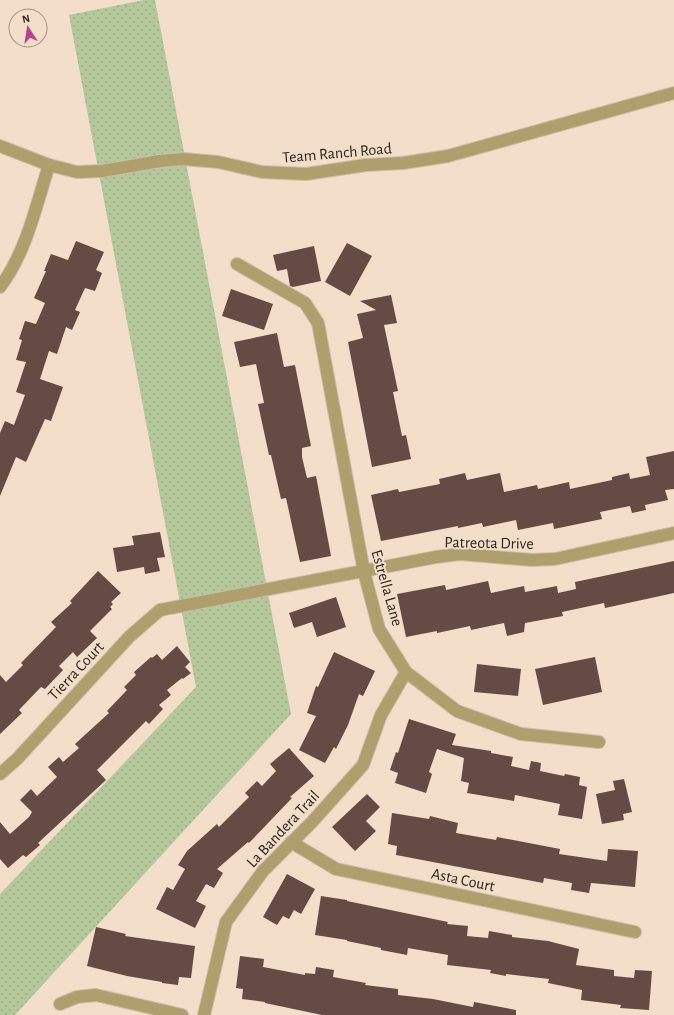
<svg xmlns="http://www.w3.org/2000/svg" width="674" height="1015" viewBox="0 0 674 1015" font-family="'Alegreya Sans',sans-serif">
  <style>
    .grass { fill: url(#grass-dots) }
    .building { fill: #644c45 }
    .lines { fill: none; stroke-linecap: round; stroke-linejoin: round }
    .minor-casing { stroke: #cebdaa; stroke-width: 14 }
    .minor { stroke: #af9f6d; stroke-width: 12 }
    .labels { text-anchor: middle; dominant-baseline: central; stroke-width: 4; stroke-linejoin: round; paint-order: stroke }
    .street-label { font-size: 16px; fill: #2c251d; stroke: #f2dec9 }
  </style>
  <defs>
    <pattern id="grass-dots" width="8" height="8" patternUnits="userSpaceOnUse"><rect width="8" height="8" fill="#b5c89b"/><path d="M2 2h.1M6 6h.1" fill="none" stroke="#9cac85" stroke-width="1.8" stroke-linecap="round"/></pattern>
  </defs>
  <rect width="100%" height="100%" fill="#f2dec9"/>
  <path class="grass" d="M144,0h11l136,714 -276,301h-15v-121l196,-207 -127,-672z"/>
  <g class="building">
    <path d="M76,241l28,11 -8,18 6,3 -7,18 -10,-3 -10,22 5,2 -8,18 -6,-3 -9,27 -8,-3 -9,28 23,8 -12,34 -6,-2 -19,43 -10,-5 -16,39v-63l5,-12 9,4 11,-30 -9,-3 10,-30 -10,-2 6,-20 -3,-1 6,-18 11,3 9,-21 -11,-5 12,-27h-2l7,-17 17,6z"/>
    <path d="M347,243l25,13 -22,40 -25,-14z"/>
    <path d="M314,246l7,35 -28,6 -3,-1 -3,-17 -10,2 -4,-16z"/>
    <path d="M231,289l42,15 -9,26 -42,-14z"/>
    <path d="M391,295l6,28 -13,2 14,66 -5,1 9,44 4,-1 5,24 -39,8 -24,-125 15,-4 -6,-24 19,-4 -16,-9z"/>
    <path d="M277,333l7,34 11,-2 16,81 -9,2v9l5,21 9,-2 15,80 -31,6 -14,-64 -5,1 -10,-44h-2l-11,-51 6,-1 -8,-39 -16,3 -6,-25z"/>
    <path d="M674,451v38l-9,1 3,10 -23,5 1,5 -14,3 -2,-7 -30,6 2,7 -48,10 -1,-6 -35,7 -2,-10 -33,7 -1,-4 -24,5v-2l-77,15 -10,-46 27,-6 1,3 41,-8 -1,-5 26,-6 2,7 33,-7 4,19 33,-7 1,4 31,-7 1,7 42,-9v-3l17,-4 1,6 20,-4 -4,-18z"/>
    <path d="M160,532l5,25 -8,1 3,13 -15,3 -1,-7 -27,5 -4,-24 21,-3 -2,-9z"/>
    <path d="M674,561v32l-69,15 -1,-5 -42,9 1,4 -38,7 -1,9 -17,4 -3,-13 -33,7 -1,-4 -33,7v-2l-31,6 -9,-43 48,-9 1,5 42,-9 3,12 33,-7 1,6 32,-6 1,7 18,-4 -1,-7z"/>
    <path d="M98,571l23,22 -10,9 2,2 -3,3 2,2 -22,22 7,7 -20,19 -4,-5 -14,14 4,4 -18,19 -4,-2 -22,23 3,3 -22,21v-59l6,7 17,-17 -2,-2 35,-36 -5,-5 21,-19 -2,-2z"/>
    <path d="M336,597l10,30 -29,10 -5,-15 -18,6 -5,-15z"/>
    <path d="M177,646l13,16 -5,5 6,6 -8,6 -1,-1 -15,12 4,5 -12,10 4,4 -14,15 -3,-3 -49,49 9,10 -68,63 2,2 -14,12 -3,-2 -15,13 -8,-9v-37l10,12 19,-17 3,-5 -12,-12 11,-11 6,7 20,-19 -9,-10 11,-10 4,5 16,-14 -4,-4 34,-31 -2,-2 20,-21 -3,-3 12,-12 -2,-3 17,-15 1,1 5,-4 5,6z"/>
    <path d="M334,652l41,19 -12,25 -4,-2 -11,31 -12,24 -2,-2 -9,16 -26,-13 17,-34 -9,-3 9,-27 2,1z"/>
    <path d="M595,657l7,35 -59,13 -8,-36z"/>
    <path d="M477,664l44,5 -3,27 -44,-4z"/>
    <path d="M409,719l47,15 -4,11 39,6v2l22,4 -2,9 18,4 2,-9 10,2 -1,8 24,5 1,-2 15,3 -1,8 8,2 -5,32 -24,-4 2,-11 -45,-9 -1,6 -47,-8 2,-10 -8,-2 3,-23 -27,-9 -8,23 3,2 -6,19 -31,-10 3,-10 -8,-3 6,-18 2,1z"/>
    <path d="M289,748l25,28 -24,21 2,1 -43,45 -1,-1 -31,27 6,4 -9,15 -8,-4 -10,17 10,5 -11,22 -39,-19 11,-22 6,3 12,-21 -7,-4 9,-14 30,-27 2,3 30,-30 -4,-4 12,-12 5,5 14,-15 -6,-7z"/>
    <path d="M624,779l8,33 -9,2 1,6 -22,4 -6,-30 19,-4 -2,-9z"/>
    <path d="M367,794l13,13 -14,14 10,10 -21,20 -23,-24z"/>
    <path d="M392,813l37,6 1,-3 28,7 -2,10 40,7 1,-3 63,12 -1,5 48,7 1,-12 30,2 -3,36 -44,-4 -2,10 -18,-3 1,-7 -28,-5 -1,5 -147,-28 1,-9 -9,-2z"/>
    <path d="M287,874l28,15 -14,25 -7,-4 -5,9 -6,-3 -6,9 -14,-8z"/>
    <path d="M321,896l26,4v1l101,21 -1,2 21,2 -1,10 21,2 1,-7 23,4v2l36,4 31,8 -3,16 38,5v6l20,2 1,-8 17,1 -3,39 -29,-2 1,-3 -40,-5 1,-10 -34,-7 1,-4 -43,-5v2l-16,-3 1,-3 -44,-5 1,-10 -40,-7 -1,7 -26,-5v-2l-34,-7v-1l-32,-5z"/>
    <path d="M96,927l30,7 -1,2 70,10 -4,32 -12,-1 -1,8 -16,-2v-1l-35,-6 -40,-10z"/>
    <path d="M240,956l24,3 -1,8 42,8v-2l10,1 1,-7 18,3 -1,7 33,6 -1,2 33,4v6l35,4 40,8 1,-5 42,8v5h-194l-57,-12v-1l-23,-3 1,-10 -7,-1z"/>
  </g>
  <g class="lines">
    <defs>
      <g id="minor">
        <path d="M0,146l49,19 28,7 25,-1 58,-10 23,-2 35,3 44,10 44,2 60,-9 37,-2 45,-7 226,-63"/>
        <path d="M237,264l68,39 13,20 46,249 15,57 27,43 51,39 64,23 78,8"/>
        <path d="M0,287c26,-34 36,-81 49,-122"/>
        <path d="M0,774l17,-15 112,-122 31,-27 276,-53 24,-3 72,6 23,-1 119,-26"/>
        <path d="M291,842l45,27 299,63"/>
        <path d="M60,1004l17,-7 19,-2 86,20"/>
        <path d="M204,1015l22,-93 37,-51 49,-49 51,-57 18,-50 25,-43"/>
      </g>
    </defs>
    <use href="#minor" class="minor-casing"/>
    <use href="#minor" class="minor"/>
  </g>
  <g class="labels">
    <g class="street-label">
      <text transform="translate(337 153) rotate(-5)">Team Ranch Road</text>
      <text transform="translate(489 543) rotate(1)">Patreota Drive</text>
      <text transform="translate(387 588) rotate(74)">Estrella Lane</text>
      <text transform="translate(76 671) rotate(-47)">Tierra Court</text>
      <text transform="translate(283 829) rotate(-47)">La Bandera Trail</text>
      <text transform="translate(463 880) rotate(12)">Asta Court</text>
    </g>
  </g>
  <g transform="translate(28 28) rotate(348)"><circle r="19" fill="#f2dec9" stroke="#a39484"/>
  <path d="M0-3L7 15L0 10L-7 15Z" fill="#b93f91"/>
  <text y="-6" font-size="11" font-weight="bold" text-anchor="middle" fill="#2c251d">N</text>
  </g>
</svg>
